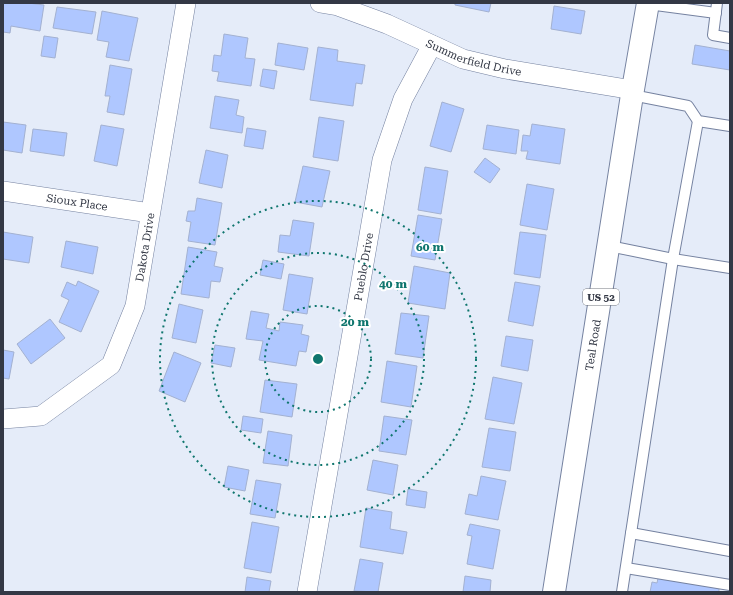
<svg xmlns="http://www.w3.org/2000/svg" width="733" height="595" viewBox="0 0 733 595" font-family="'Roboto Serif',serif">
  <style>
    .building { fill: #afc7ff; stroke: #a3b1d1 }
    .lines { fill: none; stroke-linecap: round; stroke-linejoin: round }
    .lane-casing { stroke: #7582a0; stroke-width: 12 }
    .street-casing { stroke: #7582a0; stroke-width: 20 }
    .primary-casing { stroke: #7582a0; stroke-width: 24 }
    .lane { stroke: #fff; stroke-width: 10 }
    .street { stroke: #fff; stroke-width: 19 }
    .primary { stroke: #fff; stroke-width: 22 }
    .ring { fill: none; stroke: #0f766e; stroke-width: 2; stroke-dasharray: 2 4 }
    .labels { text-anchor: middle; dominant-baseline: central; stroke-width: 4; stroke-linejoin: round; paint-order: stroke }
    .shield { fill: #fff; stroke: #70747d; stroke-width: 1 }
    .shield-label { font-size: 10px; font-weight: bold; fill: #333845 }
    .street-label { font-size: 11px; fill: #333845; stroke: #fff }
    .centre { fill: #0f766e; stroke: #fff; stroke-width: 2 }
    .ring-label { font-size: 12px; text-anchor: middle; font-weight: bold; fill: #0f766e; stroke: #fff; stroke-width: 4; stroke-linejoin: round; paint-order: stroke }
  </style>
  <rect width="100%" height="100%" fill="#e5ecf9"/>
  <g class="building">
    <path d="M3,3h25l16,2 -4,26 -29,-5 -1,7 -7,-1z"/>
    <path d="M455,3h36l-2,9 -34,-7z"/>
    <path d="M554,6l31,5 -4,23 -30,-5z"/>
    <path d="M57,7l39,5 -4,22 -39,-6z"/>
    <path d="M102,11l36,7 -9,43 -23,-4 3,-15 -12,-2z"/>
    <path d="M224,34l24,4 -3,20 10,1 -4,27 -34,-5 2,-9 -7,-1 2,-16 7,1z"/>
    <path d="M44,36l14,2 -3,20 -14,-2z"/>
    <path d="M278,43l30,5 -4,22 -29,-5z"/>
    <path d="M695,45l35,6v19l-38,-6z"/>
    <path d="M318,47l20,3 -1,11 28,4 -3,19 -6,-1 -3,23 -43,-6z"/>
    <path d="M110,65l22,4 -8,46 -17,-3 3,-16h-5z"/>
    <path d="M263,69l14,2 -3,18 -14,-3z"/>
    <path d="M215,96l24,4 -3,15 8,2 -2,16 -32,-5z"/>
    <path d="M442,102l22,7 -13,43 -21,-6z"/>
    <path d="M319,117l25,4 -6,40 -25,-4z"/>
    <path d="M3,122l23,3 -4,28 -19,-3z"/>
    <path d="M532,124l33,5 -5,35 -34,-5 2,-8h-7l2,-16 7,1z"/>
    <path d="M101,125l23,4 -7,37 -23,-5z"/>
    <path d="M487,125l32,5 -3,24 -33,-5z"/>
    <path d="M247,128l19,3 -3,18 -19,-3z"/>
    <path d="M33,129l34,4 -3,23 -34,-5z"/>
    <path d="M206,150l22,5 -6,33 -23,-5z"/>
    <path d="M485,158l15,11 -10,14 -16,-11z"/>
    <path d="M303,166l27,5 -8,36 -27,-5z"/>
    <path d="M425,167l23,4 -7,43 -23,-4z"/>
    <path d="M527,184l27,5 -7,41 -27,-5z"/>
    <path d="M197,198l25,5 -7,42 -27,-4 3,-19 -5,-1 2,-10h7z"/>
    <path d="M418,215l24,4 -7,41 -24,-4z"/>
    <path d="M293,220l21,3 -5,33 -31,-4 2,-17 10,1z"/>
    <path d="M3,232l30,5 -4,26 -26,-4v3z"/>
    <path d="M520,232l26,3 -6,43 -26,-4z"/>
    <path d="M66,241l32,6 -5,27 -32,-7z"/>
    <path d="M188,247l29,5 -3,14 9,2 -3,14 -9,-1 -2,17 -28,-4z"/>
    <path d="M263,260l21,4 -3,15 -21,-4z"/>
    <path d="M414,266l36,7 -5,36 -37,-6z"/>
    <path d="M289,274l24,4 -6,36 -24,-4z"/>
    <path d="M78,281l21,10 -18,41 -22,-10 10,-22 -8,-4 6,-14 9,4z"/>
    <path d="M515,282l25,4 -7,40 -25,-5z"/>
    <path d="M179,304l24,6 -7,33 -24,-5z"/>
    <path d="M251,311l18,3 -3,14 13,3 1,-9 23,3 -2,9 8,2 -3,16 -7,-1 -3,15 -37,-6 4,-19 -17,-2z"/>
    <path d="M401,313l28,3 -6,42 -28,-4z"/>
    <path d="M50,319l15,19 -34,26 -14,-20z"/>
    <path d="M506,336l27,4 -5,31 -27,-5z"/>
    <path d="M215,345l20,3 -4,19 -20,-4z"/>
    <path d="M3,350l11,2 -5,27 -6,-1z"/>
    <path d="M174,352l27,11 -16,39 -26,-11z"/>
    <path d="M387,361l30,5 -6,41 -30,-5z"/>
    <path d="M493,377l29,6 -8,41 -29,-5z"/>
    <path d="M265,380l32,4 -5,33 -32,-5z"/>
    <path d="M243,416l20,3 -2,14 -20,-3z"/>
    <path d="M384,416l28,4 -6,35 -27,-4z"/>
    <path d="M489,428l27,4 -6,39 -28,-4z"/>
    <path d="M268,431l24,4 -4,31 -25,-3z"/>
    <path d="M373,460l25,5 -5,30 -26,-5z"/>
    <path d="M228,466l21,4 -4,21 -21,-4z"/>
    <path d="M481,476l25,5 -8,39 -33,-6 4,-20 8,2z"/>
    <path d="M256,480l25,4 -6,34 -25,-4z"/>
    <path d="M408,489l19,3 -2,16 -19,-3z"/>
    <path d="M366,508l26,4 -2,17 17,3 -4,22 -43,-7z"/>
    <path d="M252,522l27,5 -8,46 -27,-5z"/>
    <path d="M470,524l30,6 -7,39 -26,-5 5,-28 -5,-1z"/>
    <path d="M360,559l23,4 -5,29 -24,-1z"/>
    <path d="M465,576l26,4 -1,12h-27z"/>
    <path d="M247,577l24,4 -2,11h-24z"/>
    <path d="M658,578l61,10v4h-69l2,-10 5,1z"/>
  </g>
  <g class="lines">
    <defs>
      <g id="lane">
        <path d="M717,3l-4,32 17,3"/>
        <path d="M648,4l68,9"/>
        <path d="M632,95l56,11 10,15 32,5"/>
        <path d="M609,246l64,13 57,9"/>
        <path d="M631,533l99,18"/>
        <path d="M626,568l104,17"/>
        <path d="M622,592l51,-333 25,-138"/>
      </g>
      <g id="street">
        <path id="s1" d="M320,3l18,3 49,18 76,35 42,10 128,21"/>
        <path id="s2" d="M3,191l147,22"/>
        <path id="s3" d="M3,419l38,-3 70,-51 24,-59 51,-303"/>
        <path id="s4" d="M307,592l75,-432 21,-61 29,-54"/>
      </g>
      <g id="primary">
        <path id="s5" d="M554,592l78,-497 16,-92"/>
      </g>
    </defs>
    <use href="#lane" class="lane-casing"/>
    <use href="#street" class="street-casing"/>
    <use href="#primary" class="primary-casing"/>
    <use href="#lane" class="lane"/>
    <use href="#street" class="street"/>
    <use href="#primary" class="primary"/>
  </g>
  <g class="ring">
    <circle cx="318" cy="359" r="53"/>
    <circle cx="318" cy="359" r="106"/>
    <circle cx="318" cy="359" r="158"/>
  </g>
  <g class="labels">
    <rect class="shield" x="583" y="289" width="36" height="16" rx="3"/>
    <g class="shield-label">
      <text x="601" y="297">US 52</text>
    </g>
    <g class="street-label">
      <text stroke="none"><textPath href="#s1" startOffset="164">Summerfield Drive</textPath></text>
      <text stroke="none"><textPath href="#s2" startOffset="75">Sioux Place</textPath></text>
      <text stroke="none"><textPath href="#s3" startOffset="248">Dakota Drive</textPath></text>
      <text stroke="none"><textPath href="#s4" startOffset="330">Pueblo Drive</textPath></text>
      <text stroke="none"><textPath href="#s5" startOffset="250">Teal Road</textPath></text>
    </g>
  </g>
  <circle cx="318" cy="359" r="6" class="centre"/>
  <g class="ring-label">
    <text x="430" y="251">60 m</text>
    <text x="393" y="288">40 m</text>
    <text x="355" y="326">20 m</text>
  </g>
  <rect width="733" height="595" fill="none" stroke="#333845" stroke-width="8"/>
</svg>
